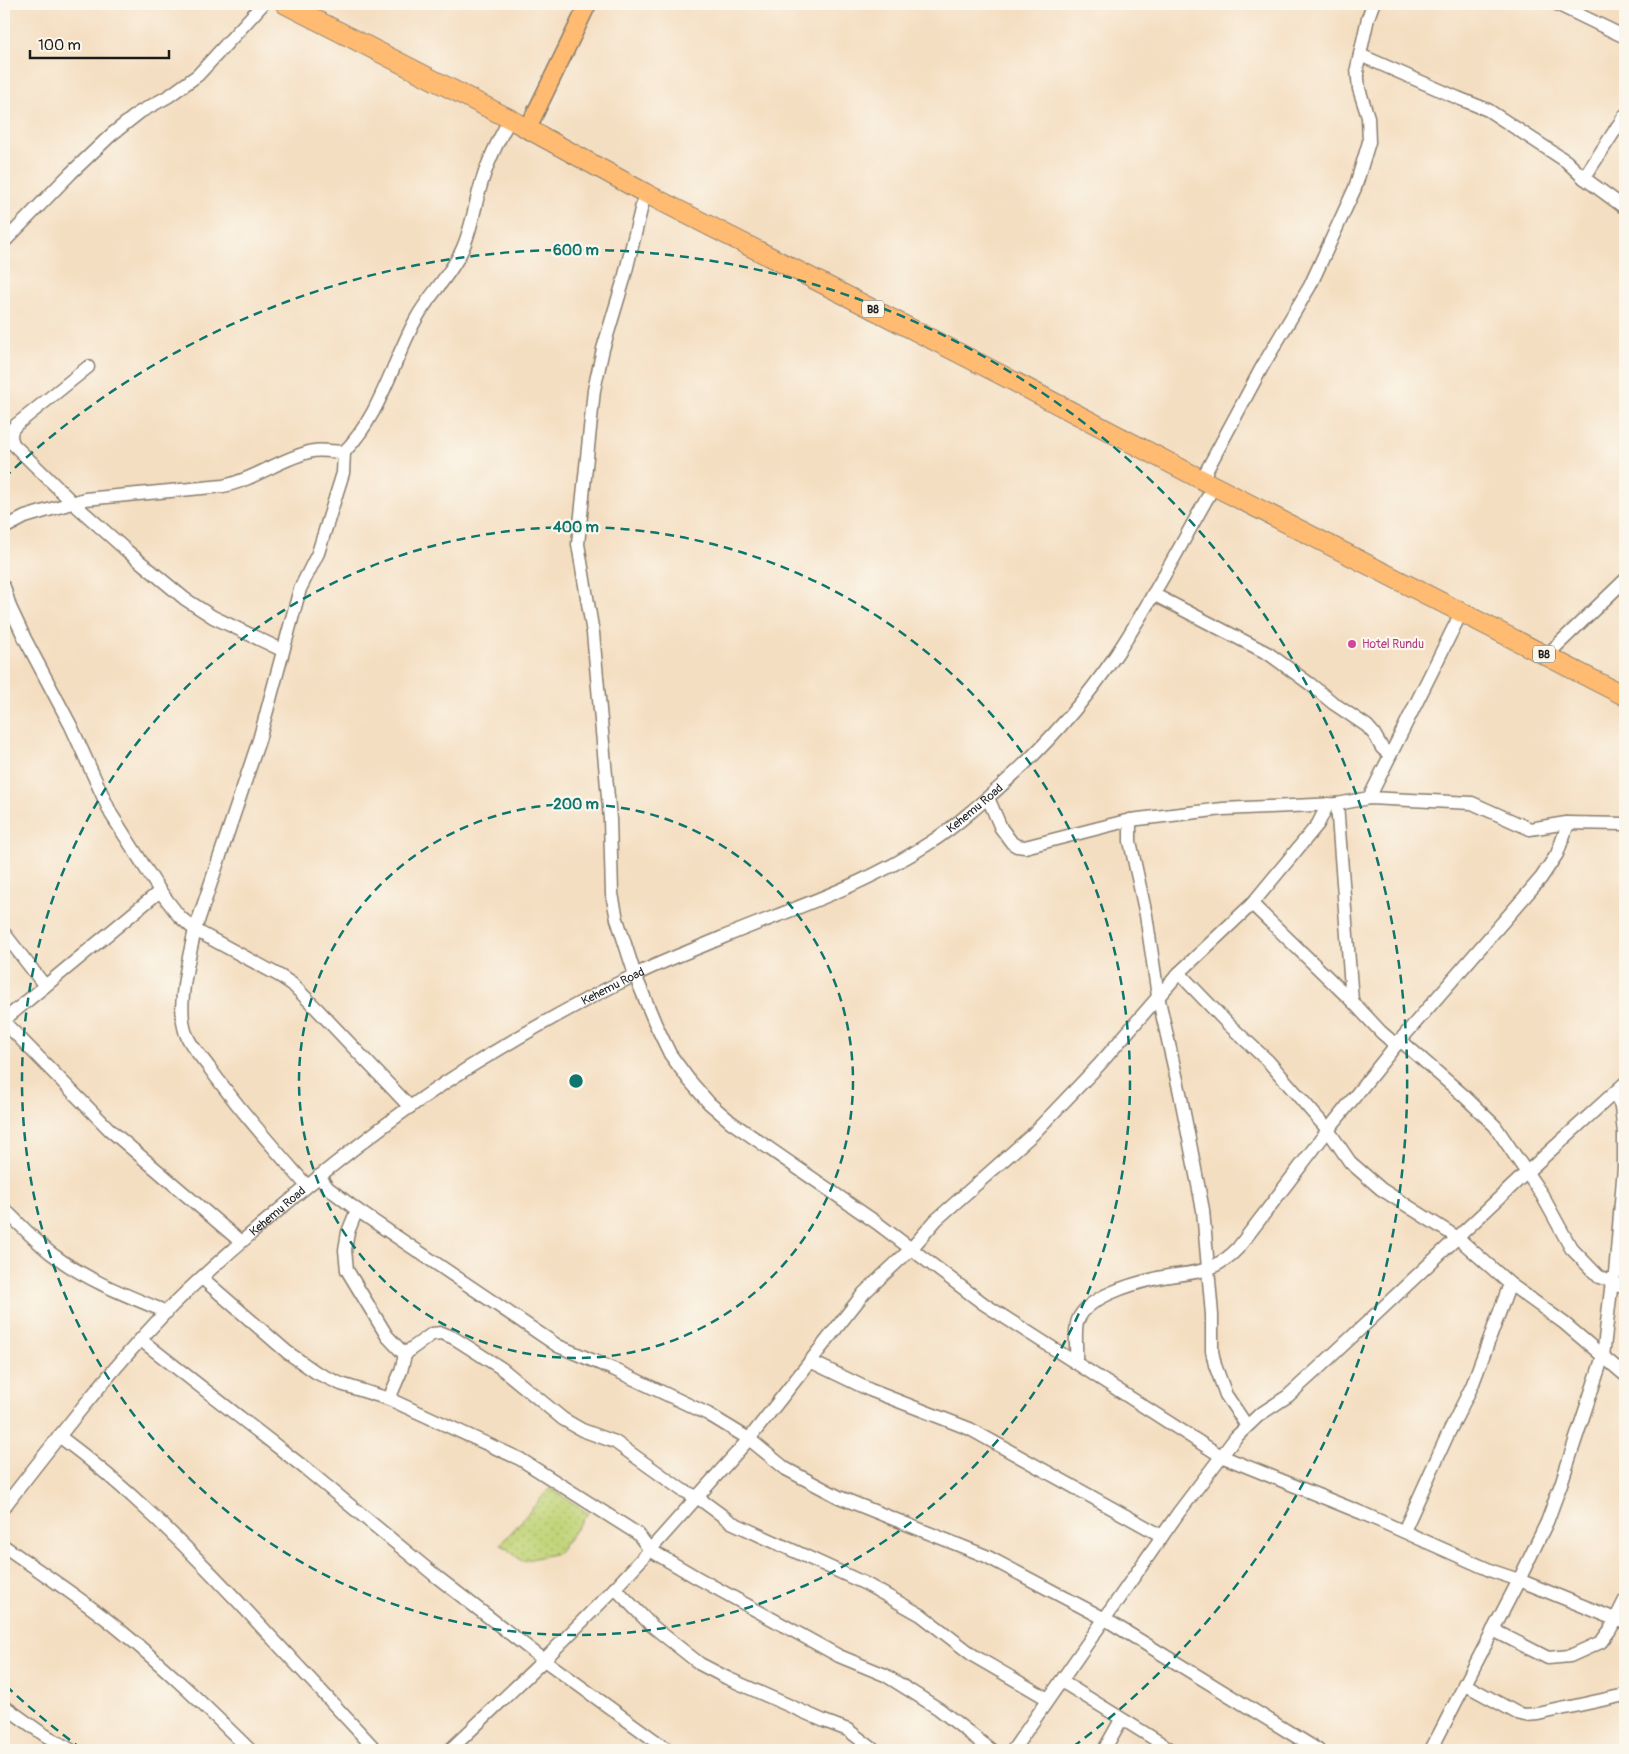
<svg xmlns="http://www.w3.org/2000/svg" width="1629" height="1754" viewBox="0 0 1629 1754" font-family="Pangolin,sans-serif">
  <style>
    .green { fill: url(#green-dots); stroke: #6e784a }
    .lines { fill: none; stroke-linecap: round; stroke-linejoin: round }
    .minor-casing { stroke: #887d6e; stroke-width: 15 }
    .major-casing { stroke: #887d6e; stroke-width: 19 }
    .highway-casing { stroke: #887d6e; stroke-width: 21 }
    .minor { stroke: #fff; stroke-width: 12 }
    .major { stroke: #ffbb71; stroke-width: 16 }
    .highway { stroke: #ffbb71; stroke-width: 19 }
    .ring { fill: none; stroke: #0f766e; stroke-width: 2.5; stroke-dasharray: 9 6 }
    .hotel-dot { fill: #d1479c; stroke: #fbf7ec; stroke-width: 2 }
    .labels { text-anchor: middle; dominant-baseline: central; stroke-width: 4.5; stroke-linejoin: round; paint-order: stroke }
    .shield { fill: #fbf7ec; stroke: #5f5e5a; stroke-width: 1 }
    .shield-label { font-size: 11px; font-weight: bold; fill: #1c1c1c }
    .hotel-label { font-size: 12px; fill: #b23c85; stroke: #fbf7ec; text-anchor: start }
    .street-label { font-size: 12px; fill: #1c1c1c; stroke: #fbf7ec }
    .centre { fill: #0f766e; stroke: #fbf7ec; stroke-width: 2.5 }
    .ring-label { font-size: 15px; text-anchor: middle; font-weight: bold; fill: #0f766e; stroke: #fbf7ec; stroke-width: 4.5; stroke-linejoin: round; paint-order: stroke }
  </style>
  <defs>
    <pattern id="green-dots" width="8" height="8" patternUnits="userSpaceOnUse" patternTransform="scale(1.25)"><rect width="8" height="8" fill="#c1d478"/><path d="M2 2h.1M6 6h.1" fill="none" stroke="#a5b567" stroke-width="1.8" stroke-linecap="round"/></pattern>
  </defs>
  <rect width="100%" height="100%" fill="#fbf7ec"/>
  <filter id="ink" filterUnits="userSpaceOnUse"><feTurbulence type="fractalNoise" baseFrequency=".02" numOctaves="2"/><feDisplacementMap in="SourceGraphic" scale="10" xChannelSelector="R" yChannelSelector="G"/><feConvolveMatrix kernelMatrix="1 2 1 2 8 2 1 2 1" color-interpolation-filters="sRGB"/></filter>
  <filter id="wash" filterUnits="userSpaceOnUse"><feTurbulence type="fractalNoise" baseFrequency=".0096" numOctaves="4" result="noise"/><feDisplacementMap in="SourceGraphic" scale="20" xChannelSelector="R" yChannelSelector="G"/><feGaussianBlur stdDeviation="1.12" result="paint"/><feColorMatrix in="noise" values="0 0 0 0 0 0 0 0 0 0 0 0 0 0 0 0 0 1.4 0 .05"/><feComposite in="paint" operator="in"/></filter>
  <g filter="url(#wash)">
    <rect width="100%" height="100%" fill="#f4dec1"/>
    <path class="green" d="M550,1488l38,25 -30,40 -36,8 -21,-17z"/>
  </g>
  <g filter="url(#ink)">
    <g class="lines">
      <defs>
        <g id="minor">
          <path d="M1557,4l68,33"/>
          <path d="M1360,55l98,43 30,12 78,51 18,17 41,30"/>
          <path d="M1584,178l41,-63"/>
          <path d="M645,193l-21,86 -21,70 -9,41 -16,154 15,89 17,186 2,75 5,25 18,56 20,48 15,31 19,26 20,23 22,19 146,101 107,81 237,152 141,57 130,58 27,9 106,43"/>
          <path d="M4,242l67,-69 40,-38 29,-23 29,-16 29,-21 65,-71"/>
          <path d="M88,367l-72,58c-6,6 -6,11 -3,19l59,58 54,48 59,49 28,18 69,33"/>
          <path d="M1202,479l60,-112 48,-81 45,-98 14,-46 -1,-25 -9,-28 -2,-21 11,-50 5,-14"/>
          <path d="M4,528l21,-11 60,-18 138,-13c31,-6 58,-28 90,-35 9,-2 21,1 31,1 36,-36 48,-89 72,-133 13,-24 34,-43 46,-69 9,-19 12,-41 18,-62 7,-26 17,-46 30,-69"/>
          <path d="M4,587l6,20 15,32 46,87 40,88 49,77 19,25 16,14 85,46 12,8 25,25 93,98"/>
          <path d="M1153,594l116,60 41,30 23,19 34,23 7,8 8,14 8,7"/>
          <path d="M1547,655l78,-75"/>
          <path d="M988,798l13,30 11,15 5,3 8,1 105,-27 93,-11 114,-5 32,-6 103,5 58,26 36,-6 59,1"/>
          <path d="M1369,798l92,-185"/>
          <path d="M1337,804l15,197"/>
          <path d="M1130,820v21l16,74 12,81 22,97 23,117 9,105v36l3,14 11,30 21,31"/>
          <path d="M1252,904l100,97 29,31 15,13"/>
          <path d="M4,933l41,53"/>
          <path d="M1179,973l49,51 40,37 60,69 22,32 31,27 77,49 52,46 54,39 61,52"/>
          <path d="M4,1020l156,-129"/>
          <path d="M4,1022l106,108 131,112"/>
          <path d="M1400,1040l63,55 32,31 47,69 29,53 28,29 13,4 7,5 6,-1"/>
          <path d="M319,1176l9,12 29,22 201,136 55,23 95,45 41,25 37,30 53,28 147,59 119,63 213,131"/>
          <path d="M307,1186c-34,-39 -69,-78 -99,-120 -9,-12 -21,-24 -24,-39 -6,-27 5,-70 11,-97l64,-190 41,-151 18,-36 25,-80 1,-21"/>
          <path d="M4,1209c16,15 31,32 48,45 34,26 76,42 115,58"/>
          <path d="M357,1210l-9,22 -3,18 2,20 40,66 18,19"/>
          <path d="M202,1278l85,74 30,21 24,11 48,15 131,60 118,75 12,16 46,27 143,79 46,19 24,15 30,19 52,41"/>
          <path d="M141,1340l165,129 131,108 107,83 124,90"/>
          <path d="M810,1361l60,29 100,39 192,107"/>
          <path d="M1074,1361l2,-3c1,-10 -2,-30 2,-38 9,-23 54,-36 76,-41 17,-5 39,-4 56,-11 11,-5 20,-11 28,-20l90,-118 68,-85 145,-167 16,-24 10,-27 -1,-4"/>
          <path d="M389,1399l12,-28 4,-16 6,-6 21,-15 10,-1 12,5 47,30 62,51 19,11 33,12 67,48 15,7 34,25 135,62 55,31 53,41 74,43"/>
          <path d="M59,1436c69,51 130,113 188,175 43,46 86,93 129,139"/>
          <path id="s1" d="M4,1507c51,-66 103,-133 161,-194 34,-35 71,-67 108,-98 62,-53 126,-104 195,-147 53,-33 107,-64 163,-91 29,-15 60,-26 90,-39 70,-29 143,-52 207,-94 16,-10 31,-22 45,-34 55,-45 103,-96 143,-155 36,-54 66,-113 98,-169"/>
          <path d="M1404,1531l44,-97 24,-48 38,-102"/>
          <path d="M4,1546c39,28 80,54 117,85 45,37 87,78 129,119"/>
          <path d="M615,1588l36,37 49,39 27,14 97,43 24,9 26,20"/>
          <path d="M1493,1630l55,28 22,-2 31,-14 9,-12 15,-30"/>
          <path d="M1061,1681l111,69"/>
          <path d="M1464,1684l53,29 8,2 13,-1 87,-19"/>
          <path d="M4,1706l39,28 28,16"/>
          <path d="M450,1750l94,-90 71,-72 35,-38 99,-111 115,-146 47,-44 25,-29 96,-85 67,-70 80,-92 73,-69 66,-80 10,-20"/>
          <path d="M1013,1750l166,-238 57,-75 23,-22 29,-19 35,-32 204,-192 98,-89"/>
          <path d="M1104,1750l17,-30"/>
          <path d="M1431,1750l88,-170 28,-58 14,-38 42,-128 9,-75 3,-7 9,-107v-34l-3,-27 -2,-5 -7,-6"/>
        </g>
        <path id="major" d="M527,130l61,-126"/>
        <path id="highway" d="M285,4l225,115 135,74 345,176 224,117 411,210"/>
      </defs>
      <use href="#minor" class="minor-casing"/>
      <use href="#major" class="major-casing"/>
      <use href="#highway" class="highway-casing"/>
      <use href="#minor" class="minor"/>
      <use href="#major" class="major"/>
      <use href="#highway" class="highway"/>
    </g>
  </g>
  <g class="ring">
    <circle cx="576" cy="1081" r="277"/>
    <circle cx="576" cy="1081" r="554"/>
    <path d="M82 1749A831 831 0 0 1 4 1684M4 478A831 831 0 1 1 1070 1749"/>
  </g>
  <circle class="hotel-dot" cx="1352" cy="644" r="5"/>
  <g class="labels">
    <g class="shield">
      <rect x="862" y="300.5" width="22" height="17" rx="4"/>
      <rect x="1533" y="645.5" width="22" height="17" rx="4"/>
    </g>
    <g class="shield-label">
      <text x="873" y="309">B8</text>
      <text x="1544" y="654">B8</text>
    </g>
    <g class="hotel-label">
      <text x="1362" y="644">Hotel Rundu</text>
    </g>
    <g class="street-label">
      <text stroke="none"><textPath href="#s1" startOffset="1214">Kehemu Road</textPath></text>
      <text stroke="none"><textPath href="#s1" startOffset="809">Kehemu Road</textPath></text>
      <text stroke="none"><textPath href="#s1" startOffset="404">Kehemu Road</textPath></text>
    </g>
  </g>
  <circle cx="576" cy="1081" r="8" class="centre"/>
  <g class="ring-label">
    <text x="576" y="255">600 m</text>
    <text x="576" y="532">400 m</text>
    <text x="576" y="809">200 m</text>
  </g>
  <rect width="1629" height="1754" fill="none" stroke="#fbf7ec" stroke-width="20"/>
  <path d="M30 50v8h139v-8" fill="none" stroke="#1c1c1c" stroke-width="2.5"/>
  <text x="38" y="50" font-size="15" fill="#1c1c1c" stroke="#fbf7ec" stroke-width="4" paint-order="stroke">100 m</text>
</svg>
